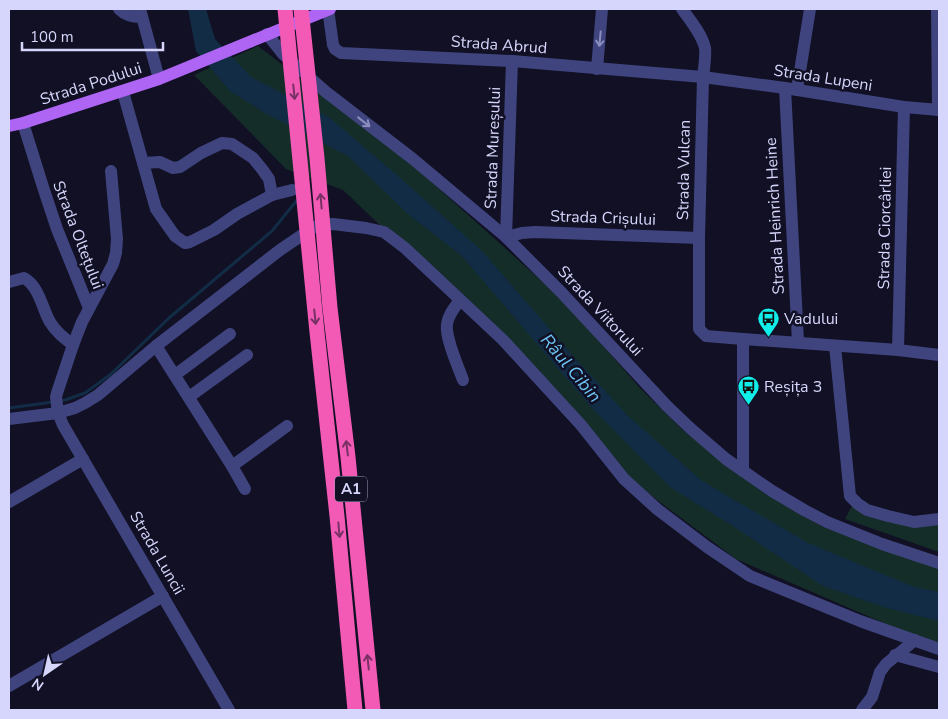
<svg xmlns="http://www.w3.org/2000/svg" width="948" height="719" viewBox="0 0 948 719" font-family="'Nunito Sans',sans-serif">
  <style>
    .green { fill: #142d29 }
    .water { fill: #122c46 }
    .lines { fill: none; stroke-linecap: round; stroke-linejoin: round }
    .stream { stroke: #122c46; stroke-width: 3 }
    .minor { stroke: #3f447f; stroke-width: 12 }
    .major { stroke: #ae65f4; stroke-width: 12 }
    .highway { stroke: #f35ab5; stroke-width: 15 }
    .oneway { stroke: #8a8dbe }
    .oneway2 { stroke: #773165 }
    .labels { text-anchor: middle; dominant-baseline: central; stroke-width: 5; stroke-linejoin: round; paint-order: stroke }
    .shield { fill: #111024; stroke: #9b9bbb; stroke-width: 1 }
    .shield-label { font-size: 15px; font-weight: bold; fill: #d6d6fc }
    .street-label { font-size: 16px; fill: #d6d6fc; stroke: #111024 }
    .poi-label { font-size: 16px; fill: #d6d6fc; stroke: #111024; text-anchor: start }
    .water-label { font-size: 18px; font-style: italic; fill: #6cc5f4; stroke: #111024 }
  </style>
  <rect width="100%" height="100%" fill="#111024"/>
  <g class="green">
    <path d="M258,46l151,116 155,139 76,87 44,43 53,42 84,53 62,23 56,18v80l-203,-88 -111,-83 -177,-186 -105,-100 -57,-21 -92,-94z"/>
    <path d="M853,504l86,20v28l-94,-33z"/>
  </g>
  <path class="water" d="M188,9h18l9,30 36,38 79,41 68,58 84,75 92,106 55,60 73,64 106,62 106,44 25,5v29l-52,-13 -64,-22 -90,-60 -63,-39 -80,-81 -128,-150 -54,-42 -60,-58 -81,-42 -37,-23 -34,-40z"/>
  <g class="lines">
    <g class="stream">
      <path d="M59,401l6,-1 20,-7 26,-19 58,-56 103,-87 26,-32"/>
      <path d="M9,408l44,-6"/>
    </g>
    <g class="minor">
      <path d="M119,9c6,6 14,8 22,8"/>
      <path d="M140,9l19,70"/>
      <path d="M328,9l5,36 2,4 6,4 171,8 191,16 82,11 119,19 35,3"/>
      <path d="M682,9c8,11 20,25 23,39 1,9 -1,20 -2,29l-4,161v91l7,7 37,3 155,11 41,5"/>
      <path d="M937,9l1,101"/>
      <path d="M267,34l16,20 43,38 87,67 93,78 55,55 106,114 23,22 36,31 46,32 32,19 23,12 55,22 57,19"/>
      <path d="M597,69l5,-60"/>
      <path d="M785,88l13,254"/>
      <path d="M797,90l13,-81"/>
      <path d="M123,92l33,117 19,27 10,7 5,-1 24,-12 23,-16 35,-19 20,-5"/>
      <path d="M23,123l20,64 14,42 32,79"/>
      <path d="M143,163l17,-1 13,6 7,-1 21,-14 21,-10 10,1 21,14 9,11 7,10 3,16"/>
      <path d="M111,171l6,68 -1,14 -3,11 -31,58 -9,23 -16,48 -1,4 2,16 5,12 166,285"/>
      <path d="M506,237l16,-4 13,-1 164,6"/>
      <path d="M506,237l6,-176"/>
      <path d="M9,282l15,-4c15,8 18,30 26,44 6,10 14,16 23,23"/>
      <path d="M460,300c-5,7 -12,15 -13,24 -2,14 11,42 16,56"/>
      <path d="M743,339v132"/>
      <path d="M156,346l76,120 13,23"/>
      <path d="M835,346l15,150 8,8 9,6 21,6 26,6 25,-3"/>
      <path d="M898,350l6,-243"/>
      <path d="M175,375l55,-41"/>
      <path d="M189,397l58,-42"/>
      <path d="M9,419l49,-6 17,-5 10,-5 13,-8 58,-49 124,-96 34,-23 19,-3 33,4 18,4 21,16 98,92 78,85 43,54 33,30 50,38 43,29 110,45 79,28"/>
      <path d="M232,466l55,-40"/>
      <path d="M9,502l74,-43"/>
      <path d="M895,655l44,12"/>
      <path d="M9,686l154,-90"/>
      <path d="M862,710l10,-13 8,-25 6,-8 29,-24"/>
    </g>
    <path class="major" d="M9,126l14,-3 136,-44 171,-70"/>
    <g class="highway">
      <path d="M285,9l32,323 20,184 18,194"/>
      <path d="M301,9l16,149 13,150 18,149 25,253"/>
    </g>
  </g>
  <defs><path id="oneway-shaft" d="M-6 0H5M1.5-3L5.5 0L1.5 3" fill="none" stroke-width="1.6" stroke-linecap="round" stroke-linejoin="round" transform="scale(1.25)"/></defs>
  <g class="oneway">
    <use href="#oneway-shaft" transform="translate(600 39) rotate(95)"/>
    <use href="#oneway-shaft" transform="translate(364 122) rotate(38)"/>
  </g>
  <g class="oneway2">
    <use href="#oneway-shaft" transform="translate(294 92) rotate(84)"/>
    <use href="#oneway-shaft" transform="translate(321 201) rotate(-95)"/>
    <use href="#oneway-shaft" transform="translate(315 317) rotate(84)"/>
    <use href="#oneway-shaft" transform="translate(347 448) rotate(-97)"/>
    <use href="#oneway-shaft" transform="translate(339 530) rotate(85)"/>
    <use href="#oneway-shaft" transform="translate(368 662) rotate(-96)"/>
  </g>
  <defs>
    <symbol id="bus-pin" viewBox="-11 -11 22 30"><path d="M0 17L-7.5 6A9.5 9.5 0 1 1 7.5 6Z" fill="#11ede9" stroke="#111024"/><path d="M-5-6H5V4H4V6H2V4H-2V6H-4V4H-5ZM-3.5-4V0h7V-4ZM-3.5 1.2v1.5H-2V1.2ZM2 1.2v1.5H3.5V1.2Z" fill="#111"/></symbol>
  </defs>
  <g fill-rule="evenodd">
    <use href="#bus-pin" x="756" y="306" width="25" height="34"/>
    <use href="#bus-pin" x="736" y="374" width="25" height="34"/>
  </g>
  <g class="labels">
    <rect class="shield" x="335" y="476.5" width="32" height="25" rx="4"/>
    <g class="shield-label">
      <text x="351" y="489">A1</text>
    </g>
    <g class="street-label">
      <text transform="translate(499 45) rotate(4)">Strada Abrud</text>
      <text transform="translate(823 78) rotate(9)">Strada Lupeni</text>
      <text transform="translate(91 84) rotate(-18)">Strada Podului</text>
      <text transform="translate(493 148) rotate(-88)">Strada Mureșului</text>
      <text transform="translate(684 170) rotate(-89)">Strada Vulcan</text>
      <text transform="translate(775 216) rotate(-93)">Strada Heinrich Heine</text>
      <text transform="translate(603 218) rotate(2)">Strada Crișului</text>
      <text transform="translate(885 228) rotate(-89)">Strada Ciorcârliei</text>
      <text transform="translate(78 235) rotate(69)">Strada Oltețului</text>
      <text transform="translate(600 311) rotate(47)">Strada Viitorului</text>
      <text transform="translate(157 553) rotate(60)">Strada Luncii</text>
    </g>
    <g class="poi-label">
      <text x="784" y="319">Vadului</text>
      <text x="764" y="387">Reșița 3</text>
    </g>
    <g class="water-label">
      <text transform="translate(571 368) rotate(50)">Râul Cibin</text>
    </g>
  </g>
  <rect width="948" height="719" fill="none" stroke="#d6d6fc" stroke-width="20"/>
  <g transform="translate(45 674) rotate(214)" stroke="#111024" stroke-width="4" paint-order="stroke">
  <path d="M0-4L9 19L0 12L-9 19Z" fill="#d6d6fc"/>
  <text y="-8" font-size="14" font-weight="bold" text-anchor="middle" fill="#d6d6fc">N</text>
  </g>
  <path d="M22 42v8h141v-8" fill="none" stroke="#d6d6fc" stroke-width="2.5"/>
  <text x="30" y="42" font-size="15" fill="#d6d6fc" stroke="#111024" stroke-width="4" paint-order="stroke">100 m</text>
</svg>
